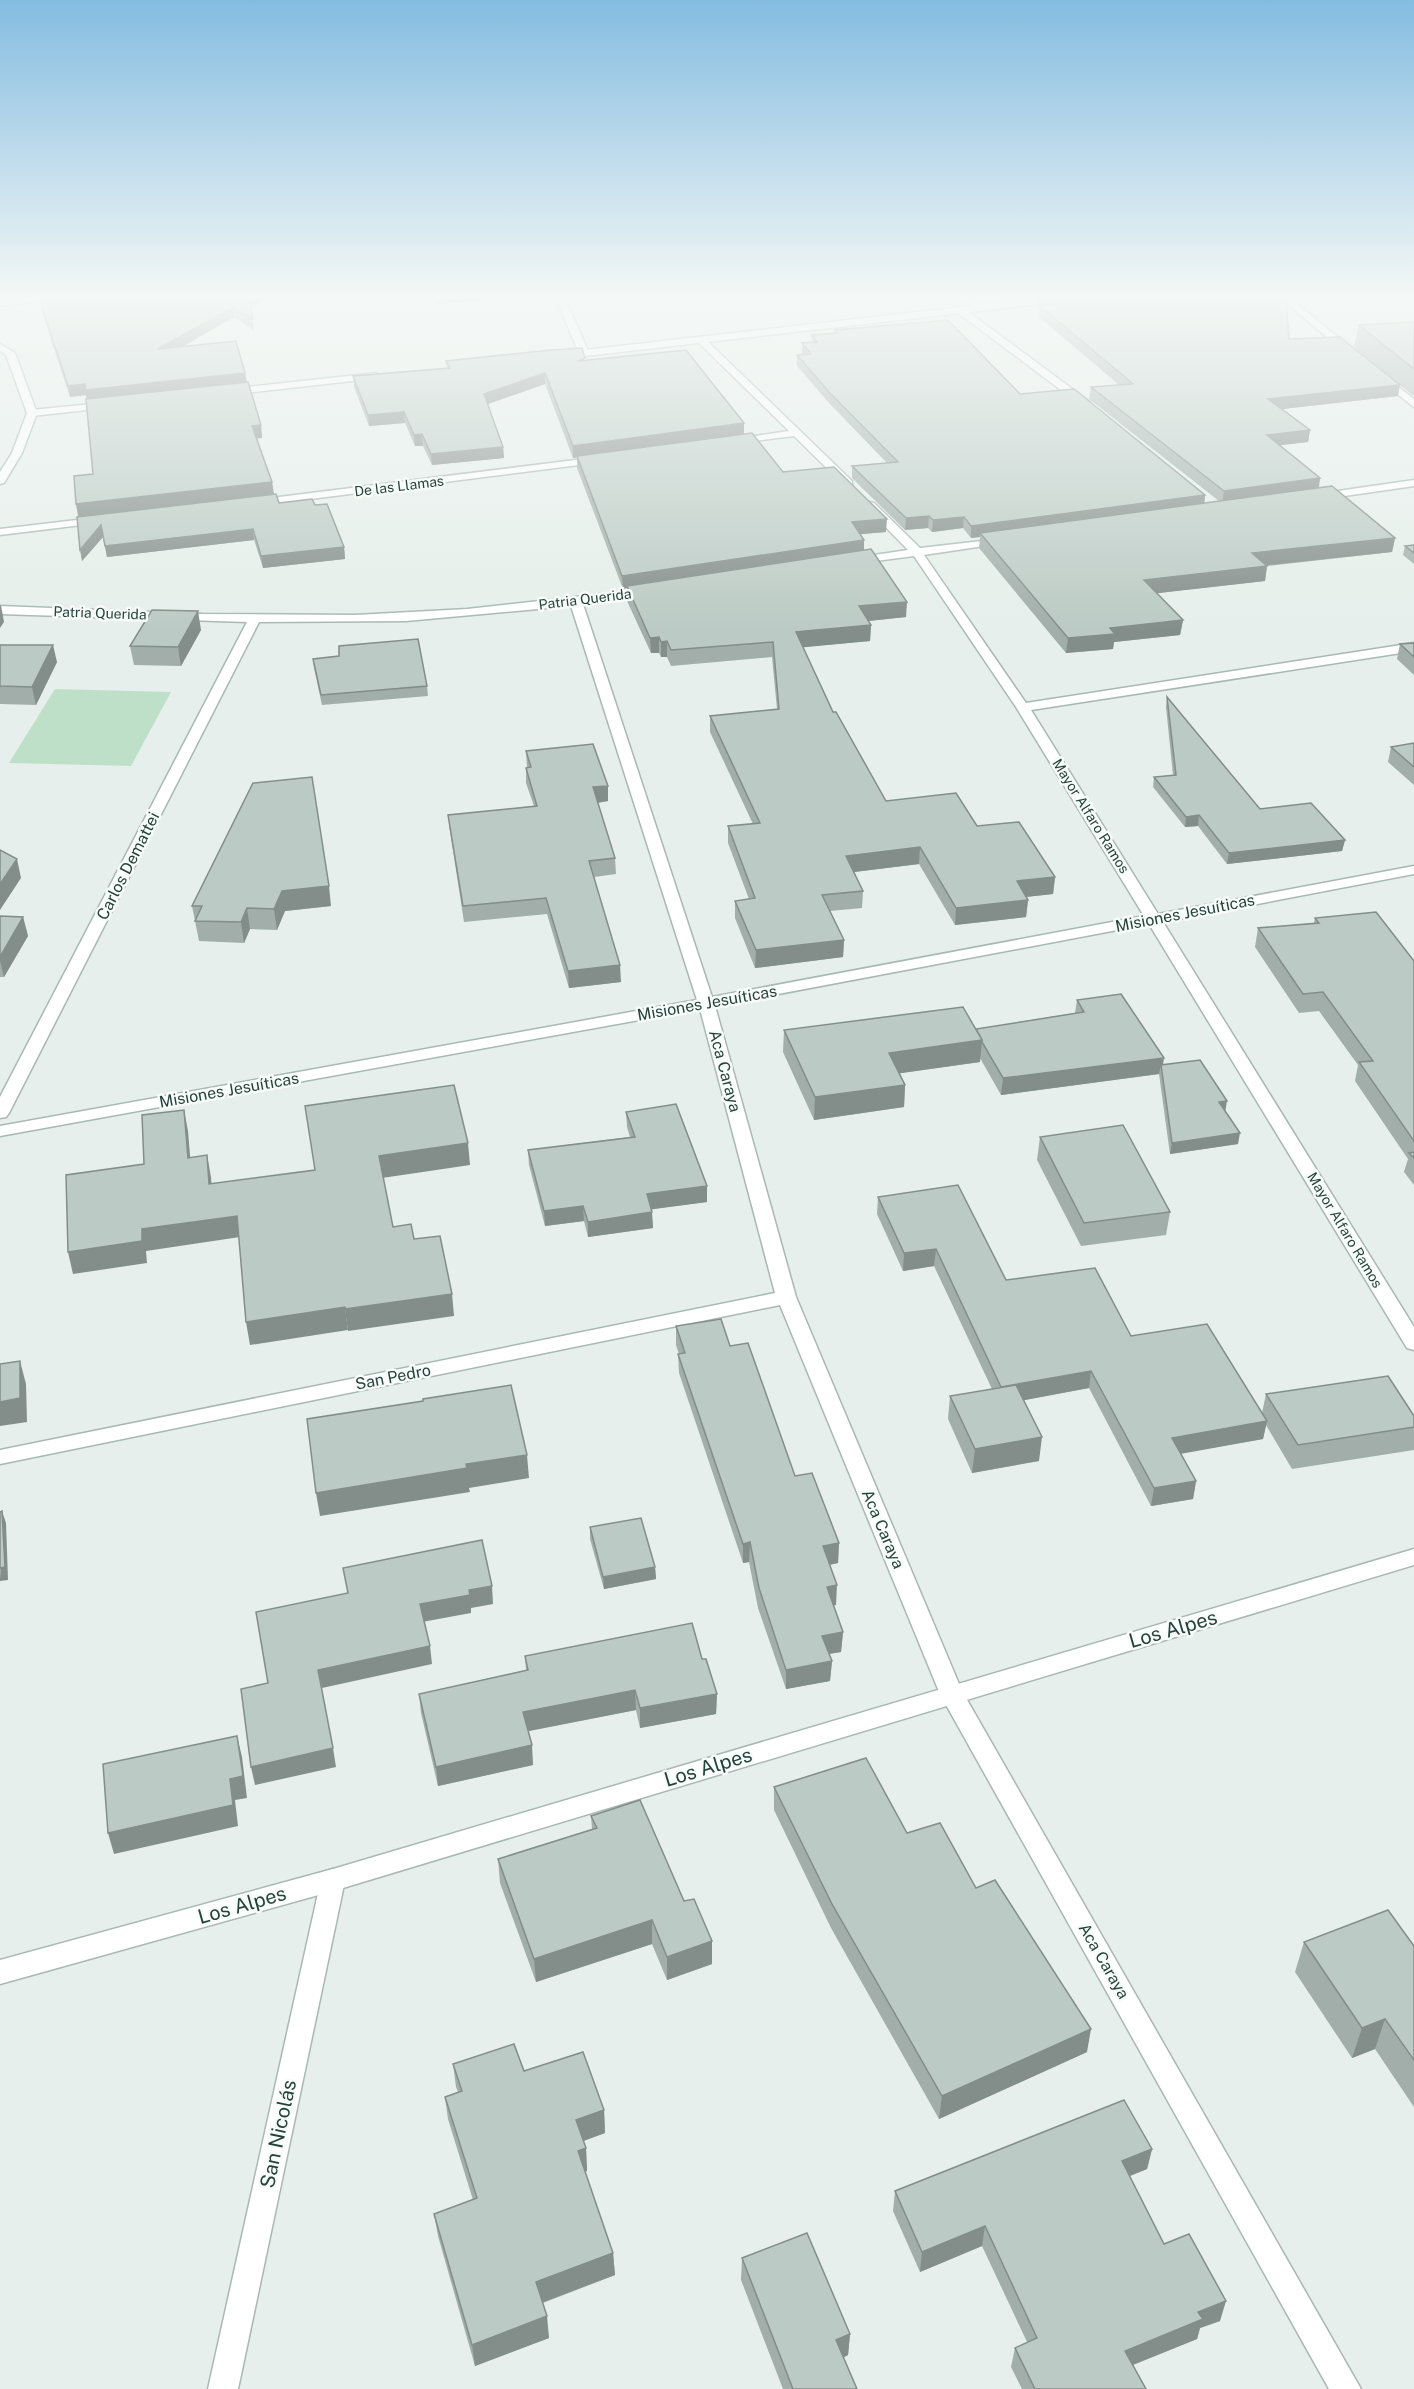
<svg xmlns="http://www.w3.org/2000/svg" width="1414" height="2389" viewBox="0 0 1414 2389" font-family="'Public Sans',sans-serif">
  <style>
    .green { fill: #bfe0c8 }
    .lines { fill: none; stroke-linecap: round; stroke-linejoin: round }
    .minor-casing { stroke: #a8b8b2; stroke-width: 3 }
    .tertiary-casing { stroke: #a8b8b2; stroke-width: 3 }
    .secondary-casing { stroke: #a4bbb3; stroke-width: 3 }
    .minor { fill: #fff; fill-rule: evenodd }
    .tertiary { fill: #fff; fill-rule: evenodd }
    .secondary { fill: #fff; fill-rule: evenodd }
    .wall { fill: #a1aea9 }
    .shaded-wall { fill: #838d89 }
    .building { fill: #bbcac4; stroke: #838d89; stroke-width: 1.5 }
    .labels { text-anchor: middle; dominant-baseline: central; stroke-width: 5; stroke-linejoin: round; paint-order: stroke }
    .far-street-label { font-size: 14px; fill: #24423a; stroke: #f7fbf9 }
    .street-label { font-size: 16px; fill: #24423a; stroke: #f7fbf9 }
    .near-street-label { font-size: 20px; fill: #24423a; stroke: #f7fbf9 }
  </style>
  <rect width="100%" height="100%" fill="#e6efeb"/>
  <path class="green" d="M55,689l116,3 -40,74 -122,-3z"/>
  <g class="lines">
    <defs>
      <g id="minor">
        <path d="M37,296h30l-4,3 -63,7v-6z"/>
        <path d="M555,296h9l25,57 -2,2 -8,-2z"/>
        <path d="M961,296h9l12,12 -8,2z"/>
        <path d="M1278,296h10l65,54v4h-6z"/>
        <path d="M957,308h6l127,94v4h-8l-125,-94z"/>
        <path d="M698,338h6l148,143v4h-8l-50,-49 -64,8 -1,-2 5,-3 55,-8 -91,-89z"/>
        <path d="M1381,374l33,25v8l-36,-28 -2,-2z"/>
        <path d="M599,457l5,3 -1,2 -348,44 -6,-3 6,-3z"/>
        <path d="M1414,480v6l-97,14 -5,-3 5,-3z"/>
        <path d="M870,502l4,1 46,45 88,-10v4l-4,1 -80,12 102,148 388,-60v8l-383,59 127,204 256,-48v8l-251,48 251,405v23l-7,-2 -258,-424 -434,82 81,291 166,394 399,698h-32l-389,-695 -160,-389 -780,159v-14l775,-157 -75,-284 -700,127v-10l697,-126 -126,-394 -165,15 -147,1 -250,491 -3,4 -6,1v-21l247,-475 -247,-8v-8l203,8 152,1 112,-6 188,-21 2,3 -6,4 -68,9 129,393 432,-81 -128,-209 -102,-151 -61,8 -6,-3 6,-3 55,-8 -42,-43v-4z"/>
        <path d="M102,517l4,1v4l-106,13v-6z"/>
        <path d="M333,1869l9,3 3,8 -107,509h-30l113,-509 3,-8z"/>
      </g>
      <g id="tertiary">
        <path d="M1058,296h30l-4,3 -525,60 -5,-3 5,-3z"/>
        <path d="M376,373l5,3 -2,2 -151,17 -5,-3 5,-3z"/>
        <path d="M111,402l5,3 -1,2 -83,9 -5,-3 5,-3z"/>
        <path d="M1414,1549v16l-1081,326 -333,93v-24l333,-91z"/>
      </g>
      <path id="secondary" d="M0,344l15,9 22,60 -15,40 -18,30 -4,1v-12l12,-19 15,-40 -21,-58 -6,-4z"/>
    </defs>
    <use href="#minor" class="minor-casing"/>
    <use href="#tertiary" class="tertiary-casing"/>
    <use href="#secondary" class="secondary-casing"/>
    <use href="#minor" class="minor"/>
    <use href="#tertiary" class="tertiary"/>
    <use href="#secondary" class="secondary"/>
  </g>
  <g class="wall">
    <path d="M435,296h46v4l-43,4z"/>
    <path d="M1038,296l251,43 109,57 -117,13 29,21 -2,12 -29,3 41,33 -1,10 76,50 -3,14 -125,14 -2,15 -109,12 27,27 -3,15 -66,7 -1,7 -47,4 -87,-105 1,-11 -9,1 -8,-10 -31,4 -4,-4 -23,2 -53,-52v-12l35,-3 -58,-60 -32,-37v-11l5,-1v-11l10,-1v-7l22,-2 1,-3 185,64 185,101 -1,8 15,-2 -130,-102 2,-12 28,-2 -80,-68 1,-9 -3,-2z"/>
    <path d="M39,298l212,10 3,22 -20,-13 -50,29 61,27 2,9 14,43 1,13h-5l15,44 2,13 5,8 36,2 29,42 1,12 -82,9 -9,-28 -147,17 -4,-20 -21,24 -4,-44 -2,-13 17,-30 -6,-75 -1,-4 -16,2 -29,-88z"/>
    <path d="M1414,322v73h-2l-58,-48 5,-22z"/>
    <path d="M585,360l159,74 39,38 103,60 -26,2 4,6v10l42,67 -38,4 3,4 -1,16 -67,6 30,65 53,89 91,25 78,51 -2,17 -27,3 2,3 -2,17 -71,8 -36,-61 -65,8 9,19 -1,17 -32,3 14,29 -1,17 -88,11 -20,-50v-17l14,-2 -21,-56v-17l25,-2 -43,-92v-16l67,-7 -5,-52 -101,9 -4,-9h-6l-2,-4h-8l-24,-52v-13l-4,1 -46,-121v-11l-4,1 -28,-74 -57,20 15,43 1,11 -72,7 -9,-19h-8l-10,-23 -36,3 -15,-39 -1,-11 94,-8 -1,-7z"/>
    <path d="M1414,545v19l-11,-9 2,-9z"/>
    <path d="M201,630l-20,36 -47,-1 -4,-19z"/>
    <path d="M1414,643v32l-17,-16 3,-15z"/>
    <path d="M0,645l57,17 -21,43 -36,-1z"/>
    <path d="M339,656l88,30 1,10 -106,9 -8,-37 -1,-9z"/>
    <path d="M1167,697l93,112 85,31 -3,11 -115,13 -29,-38 -13,1 -32,-40 1,-10 19,-2 -7,-68z"/>
    <path d="M1414,743v42l-26,-23 3,-15z"/>
    <path d="M526,751l82,50 -10,2 17,55 1,16 -22,3 27,105 -52,6 -22,-74 -83,8 -14,-91 -2,-16 86,-9 -8,-23v-15l1,-1z"/>
    <path d="M192,906h139l-46,5 -8,19 -27,-1 -6,14 -45,-2z"/>
    <path d="M0,916l23,1 5,19 -24,41h-4z"/>
    <path d="M1315,918l99,43v224l-10,-13 4,-13 -53,-78 3,-16 -39,-54 -20,2 -44,-66 3,-19 56,-5z"/>
    <path d="M1077,1000l148,111 13,33 -68,10 -11,-80 -158,21 -21,-37v4l-80,11 5,12 -1,22 -90,13 -31,-68 1,-22 192,-1 99,-16z"/>
    <path d="M626,1112l81,90 -56,7 2,19 -65,9 -4,-16 -39,5 -16,-61 -1,-15 102,-13 -3,-10z"/>
    <path d="M1040,1137l130,75 -4,23 -85,11 -44,-86z"/>
    <path d="M878,1197l128,83 125,56 131,77 4,-19 148,22v34l-122,19 -26,-44 -3,14 -82,14 15,28 -3,18 -42,7 -62,-118 -65,12 15,61 -67,12 -24,-54 2,-23 42,-7 -58,-123 -31,5 -26,-57z"/>
    <path d="M676,1326l54,20 65,130 44,67 -1,20 -8,2 6,40h-3l10,27 -2,20 -12,2 3,7 -2,20 -44,8 -28,-81 -9,-46 -6,1 -64,-190 -1,-19h1l-3,-9z"/>
    <path d="M590,1527l65,40 1,12 -52,10 -14,-50z"/>
    <path d="M525,1656l177,3 15,35 -1,20 -76,14 -4,-18 -108,21 5,34 -95,21 -17,-73 -2,-19 107,-24z"/>
    <path d="M774,1787l133,46 69,55 111,164 -148,67 -108,-191 -57,-118z"/>
    <path d="M591,1816l93,85 28,40v23l-45,16 -15,-36 -116,38 -36,-99 -2,-24 94,-30z"/>
    <path d="M1304,1942l110,4v161l-39,-58 -23,9 -57,-86z"/>
    <path d="M453,2064l71,7 80,39 1,23 -22,8 3,7 1,23 -2,1 28,81 2,22 -72,28 6,35 -74,28 -37,-130 -4,-22 39,-14 -25,-81 -3,-22 13,-5 -2,-5z"/>
    <path d="M1152,2149l-5,20 -17,7 34,68 56,77 -20,7 -3,11 -64,26 13,24h-124l-11,-22 4,-19 12,-6 -45,-96 -62,26 -27,-61 2,-20z"/>
    <path d="M742,2258l108,76 -2,21 -5,3 14,31h-74l-42,-109z"/>
  </g>
  <g class="shaded-wall">
    <path d="M252,296h20l-22,13 -1,-11z"/>
    <path d="M438,296h43v4l-43,4z"/>
    <path d="M233,307l1,10 -74,42 -2,-10z"/>
    <path d="M245,373l2,11 -160,18 -1,-7 -16,2 -2,-11z"/>
    <path d="M545,373v11l-60,21 -1,-11z"/>
    <path d="M1400,385l-2,11 -132,15 2,-12z"/>
    <path d="M404,412l1,11 -36,3 -1,-11z"/>
    <path d="M744,423v12l-171,23v-12z"/>
    <path d="M261,425l1,13 -8,1 -2,-13z"/>
    <path d="M1310,430l-2,12 -43,5 2,-12z"/>
    <path d="M422,434l1,12h-8l-1,-11z"/>
    <path d="M503,447l1,11 -72,7 -1,-11z"/>
    <path d="M1320,478l-2,13 -96,13 2,-13z"/>
    <path d="M272,482l2,13 -195,23 -3,-14z"/>
    <path d="M1205,495l-1,11 -224,27v4l-9,1v-12z"/>
    <path d="M929,516l-1,12 -23,2 1,-12z"/>
    <path d="M964,517l-1,11 -31,4 1,-12z"/>
    <path d="M887,519l-1,13 -34,3v-13z"/>
    <path d="M101,525l2,12 -21,24 -2,-11z"/>
    <path d="M253,529l1,11 -147,17 -2,-11z"/>
    <path d="M1395,538l-3,14 -142,15 2,-14z"/>
    <path d="M864,540v13l-237,33v2l-4,1 -1,-13z"/>
    <path d="M344,547l1,12 -82,9 -2,-12z"/>
    <path d="M1267,566l-2,15 -123,14 2,-15z"/>
    <path d="M907,602l-1,15 -47,5v-16z"/>
    <path d="M1,605l3,17 -4,6v-22z"/>
    <path d="M198,611l3,19 -20,36 -3,-19z"/>
    <path d="M1183,620l-3,15 -66,7 -1,7 -47,4 2,-15 42,-10z"/>
    <path d="M871,625l-1,16 -74,7v-16z"/>
    <path d="M659,637v16h-8l-1,-15z"/>
    <path d="M667,641v16h-6v-15z"/>
    <path d="M53,645l4,17 -21,43 -4,-18z"/>
    <path d="M608,786v15l-14,2 -1,-16z"/>
    <path d="M1199,815l-1,11 -13,1 1,-10z"/>
    <path d="M1345,840l-3,11 -115,13 2,-11z"/>
    <path d="M920,847l-1,17 -73,9v-17z"/>
    <path d="M17,859l4,19 -21,32v-26z"/>
    <path d="M1055,877l-2,17 -38,4 2,-17z"/>
    <path d="M329,886l2,20 -46,5 -8,19 -3,-21 8,-18z"/>
    <path d="M1028,900l-2,17 -71,8 1,-17z"/>
    <path d="M247,908l3,21 -6,14 -3,-21z"/>
    <path d="M23,917l5,19 -24,41 -4,-16v-4z"/>
    <path d="M844,940l-1,17 -88,11 1,-18z"/>
    <path d="M620,965l1,17 -52,6 -1,-17z"/>
    <path d="M982,1040l-2,22 -92,13 1,-22z"/>
    <path d="M1164,1058l-2,14 -1,-7 -2,9 -158,21 2,-17z"/>
    <path d="M905,1085l-1,22 -90,13 1,-23z"/>
    <path d="M1227,1101l-2,12 -6,-11z"/>
    <path d="M184,1110l4,21 4,49 -4,-22z"/>
    <path d="M1240,1133l-2,11 -68,10 2,-11z"/>
    <path d="M468,1143l2,22 -88,13 -3,-22z"/>
    <path d="M207,1155l4,22 2,29 -4,-22z"/>
    <path d="M707,1186v16l-60,8v-16z"/>
    <path d="M583,1206l1,15 -39,5 -1,-15z"/>
    <path d="M652,1212l1,16 -65,9v-15z"/>
    <path d="M237,1216l3,21 -94,14 1,12 -74,11 -5,-22 74,-23z"/>
    <path d="M936,1249l-2,17 -31,5 1,-18z"/>
    <path d="M452,1294l2,22 -106,15 -3,-22z"/>
    <path d="M345,1307l3,23 -98,15 -4,-23z"/>
    <path d="M20,1361l6,23 1,38 -27,4v-24z"/>
    <path d="M1091,1371l-2,17 -90,17 2,-18z"/>
    <path d="M1267,1421l-4,18 -94,17 3,-18z"/>
    <path d="M1042,1437l-3,24 -67,12 3,-24z"/>
    <path d="M527,1455l2,23 -60,10 1,4 -150,24 -4,-23 150,-29z"/>
    <path d="M1196,1481l-3,18 -42,7 3,-18z"/>
    <path d="M2,1511l4,12 2,57 -8,1z"/>
    <path d="M750,1542l-1,20 -6,1v-19z"/>
    <path d="M839,1543l-1,20 -16,3 1,-20z"/>
    <path d="M655,1567l1,12 -52,10 -1,-12z"/>
    <path d="M837,1585l-1,20 -10,2 1,-20z"/>
    <path d="M492,1586l1,18 -22,4v5l-49,9 -2,-18 49,-14z"/>
    <path d="M843,1632l-2,20 -20,3 1,-19z"/>
    <path d="M430,1646l2,18 -110,24 -4,-18z"/>
    <path d="M832,1661l-2,20 -44,8v-19z"/>
    <path d="M635,1690l1,20 -112,22 -1,-20z"/>
    <path d="M717,1694l-1,20 -76,14v-20z"/>
    <path d="M237,1736l5,21 5,41 -12,2 3,26 -124,28 -6,-21 122,-54z"/>
    <path d="M532,1745l1,20 -95,21 -2,-19z"/>
    <path d="M333,1748l3,19 -81,18 -4,-18z"/>
    <path d="M652,1920v24l-116,38 -2,-23z"/>
    <path d="M712,1941v23l-45,16v-23z"/>
    <path d="M1385,2019l-10,30 -23,9 10,-30z"/>
    <path d="M1091,2029l-4,23 -148,67 3,-23z"/>
    <path d="M604,2110l1,23 -27,10 -2,-23z"/>
    <path d="M586,2148l1,23 -8,3 -1,-23z"/>
    <path d="M1152,2149l-5,20 -30,12 5,-20z"/>
    <path d="M985,2226l-3,20 -62,26 2,-20z"/>
    <path d="M613,2253l2,22 -77,29 -2,-22z"/>
    <path d="M1226,2301l-6,20 -20,7 -3,11 -77,31 5,-19 73,-39z"/>
    <path d="M547,2316l2,22 -74,28 -3,-21z"/>
    <path d="M850,2334l-2,21 -14,7 2,-22z"/>
  </g>
  <g class="building">
    <path d="M67,296h185l-3,2 4,21 -20,-12 -75,42 78,-8 9,32 -159,17 -1,-6 -17,2 -29,-88z"/>
    <path d="M1039,296h247l3,43 51,-2 60,48 -132,14 42,31 -43,5 53,43 -96,13 -133,-104 42,-3 -93,-78 16,-1z"/>
    <path d="M948,320l72,74 54,-5 131,106 -234,31 -7,-9 -31,3 -4,-4 -23,2 -54,-52 46,-4 -69,-70 -32,-37 14,-1 -9,-11 15,-1 -5,-7 25,-2 -2,-3z"/>
    <path d="M1414,322v47l-55,-44z"/>
    <path d="M582,348l3,10 -7,3 108,-11 58,73 -171,23 -28,-73 -61,21 19,53 -72,7 -9,-20 -8,1 -10,-23 -36,3 -15,-39 97,-8 -4,-7 105,-11z"/>
    <path d="M248,382l13,43 -9,1 20,56 -196,22 -2,-28 19,-2 -7,-75z"/>
    <path d="M752,433l31,39 51,-5 53,52 -35,3 12,18 -242,36 -45,-120z"/>
    <path d="M1332,486l63,52 -143,15 15,13 -123,14 39,40 -73,8 5,6 -47,4 -88,-105z"/>
    <path d="M276,494l3,9 33,-4 3,6 12,-1 17,43 -83,9 -8,-27 -148,17 -4,-21 -21,25 -3,-33z"/>
    <path d="M1414,545v8l-9,-7z"/>
    <path d="M871,549l36,53 -48,4 12,19 -75,7 37,80h3l50,89 70,-8 21,33 42,-4 36,55 -38,4 11,19 -72,8 -36,-61 -74,9 17,35 -41,4 22,45 -88,10 -21,-49 20,-3 -27,-72 32,-3 -50,-107 69,-7 -6,-67 -102,8 -4,-9 -6,1 -2,-5 -9,1 -23,-52z"/>
    <path d="M152,610l46,1 -20,36 -48,-1z"/>
    <path d="M418,639l9,47 -106,9 -8,-36 26,-3v-10z"/>
    <path d="M1414,643v14l-14,-13z"/>
    <path d="M0,645h53l-21,42 -32,-1z"/>
    <path d="M1167,697l93,112 51,-6 34,37 -116,13 -30,-38 -13,2 -32,-40 22,-2z"/>
    <path d="M1414,743v24l-23,-20z"/>
    <path d="M593,744l15,42 -15,1 22,71 -26,3 31,104 -52,6 -22,-73 -83,8 -15,-91 89,-9 -11,-38 5,-1 -5,-16z"/>
    <path d="M312,777l17,109 -47,5 -8,18 -27,-1 -6,14 -46,-1 7,-15h-10l61,-123z"/>
    <path d="M0,850l17,9 -17,25z"/>
    <path d="M1376,912l38,49v180l-55,-79 14,-1 -50,-69 -20,2 -45,-66 61,-5 -4,-5z"/>
    <path d="M0,916l23,1 -23,40z"/>
    <path d="M1121,994l43,64 -161,20 -21,-36v-2l-6,-11 108,-17 -7,-12z"/>
    <path d="M963,1007l19,33 -93,13 16,32 -90,12 -31,-67z"/>
    <path d="M1200,1060l27,41 -8,1 21,31 -68,10 -11,-78z"/>
    <path d="M454,1085l14,58 -89,13 14,71 18,-3 3,15 26,-3 12,58 -107,15v-2l-99,15 -9,-106 -95,13v12l-74,11 -2,-77 78,-11 -2,-49 42,-5 4,48 19,-3 2,29 106,-14 -10,-64z"/>
    <path d="M676,1104l31,82 -60,8 5,18 -64,10 -5,-16 -39,5 -16,-61 107,-13 -9,-25z"/>
    <path d="M1123,1125l47,87 -86,11 -44,-86z"/>
    <path d="M1414,1152v6l-5,-5z"/>
    <path d="M958,1185l48,95 89,-12 36,68 76,-12 60,97 -95,17 24,43 -42,7 -63,-117 -90,16 -65,-138 -32,4 -26,-56z"/>
    <path d="M721,1319l9,27 18,-3 47,133 17,-3 27,70 -16,3 14,39 -10,2 16,45 -21,4 10,25 -46,9 -27,-82 -9,-46 -7,2 -65,-190 7,-1 -9,-27z"/>
    <path d="M20,1361v37l-20,4v-38z"/>
    <path d="M1388,1376l26,40v11l-116,18 -32,-51z"/>
    <path d="M511,1385l16,70 -61,9 1,4 -151,25 -9,-74 116,-18v-2z"/>
    <path d="M1016,1385l26,52 -67,12 -25,-53z"/>
    <path d="M2,1511l3,56 -5,1v-56z"/>
    <path d="M641,1518l14,49 -52,10 -13,-50z"/>
    <path d="M482,1540l10,46 -23,4 1,5 -50,9 10,42 -112,24 15,78 -82,19 -10,-78 27,-6 -12,-71 92,-19 -5,-25z"/>
    <path d="M692,1623l10,36h4l11,35 -77,14 -5,-18 -112,22 9,33 -96,22 -17,-73 109,-24 -3,-14z"/>
    <path d="M237,1736l6,40 -13,3 3,26 -125,28 -5,-69z"/>
    <path d="M866,1758l41,75 33,-10 36,65 19,-8 96,149 -149,67 -110,-192 -58,-117z"/>
    <path d="M640,1800l44,101 10,-2 18,42 -45,16 -15,-37 -118,39 -36,-100 99,-31 -6,-12z"/>
    <path d="M1388,1910l26,36v114l-29,-41 -23,9 -58,-86z"/>
    <path d="M514,2044l10,27 59,-19 21,58 -28,10 10,28 -8,3 35,102 -77,29 11,34 -75,29 -38,-131 43,-16 -32,-101 17,-6 -9,-27z"/>
    <path d="M1124,2100l28,49 -30,12 42,83 25,-10 37,67 -28,11 5,7 -78,32 21,38h-111l-20,-41 22,-10 -52,-112 -63,26 -27,-61z"/>
    <path d="M807,2233l43,101 -14,6 21,49h-64l-51,-131z"/>
  </g>
  <linearGradient id="sky" x2="0" y2="1"><stop stop-color="#84bce0"/><stop offset="0.47" stop-color="#f4f8f6"/><stop offset="1" stop-color="#f4f8f6" stop-opacity="0"/></linearGradient>
  <rect width="1414" height="631" fill="url(#sky)"/>
  <g class="labels">
    <g class="far-street-label">
      <text transform="translate(399 486) rotate(-7)">De las Llamas</text>
      <text transform="translate(585 599) rotate(-7)">Patria Querida</text>
      <text transform="translate(100 613) rotate(2)">Patria Querida</text>
      <text transform="translate(1091 816) rotate(58)">Mayor Alfaro Ramos</text>
      <text transform="translate(1345 1230) rotate(59)">Mayor Alfaro Ramos</text>
    </g>
    <g class="street-label">
      <text transform="translate(128 866) rotate(-63)">Carlos Demattei</text>
      <text transform="translate(1185 913) rotate(-11)">Misiones Jesuíticas</text>
      <text transform="translate(707 1003) rotate(-10)">Misiones Jesuíticas</text>
      <text transform="translate(725 1071) rotate(75)">Aca Caraya</text>
      <text transform="translate(229 1090) rotate(-10)">Misiones Jesuíticas</text>
      <text transform="translate(393 1377) rotate(-11)">San Pedro</text>
      <text transform="translate(883 1529) rotate(67)">Aca Caraya</text>
      <text transform="translate(1104 1961) rotate(60)">Aca Caraya</text>
    </g>
    <g class="near-street-label">
      <text transform="translate(1173 1629) rotate(-16)">Los Alpes</text>
      <text transform="translate(708 1767) rotate(-17)">Los Alpes</text>
      <text transform="translate(242 1905) rotate(-16)">Los Alpes</text>
      <text transform="translate(278 2134) rotate(-78)">San Nicolás</text>
    </g>
  </g>
</svg>
